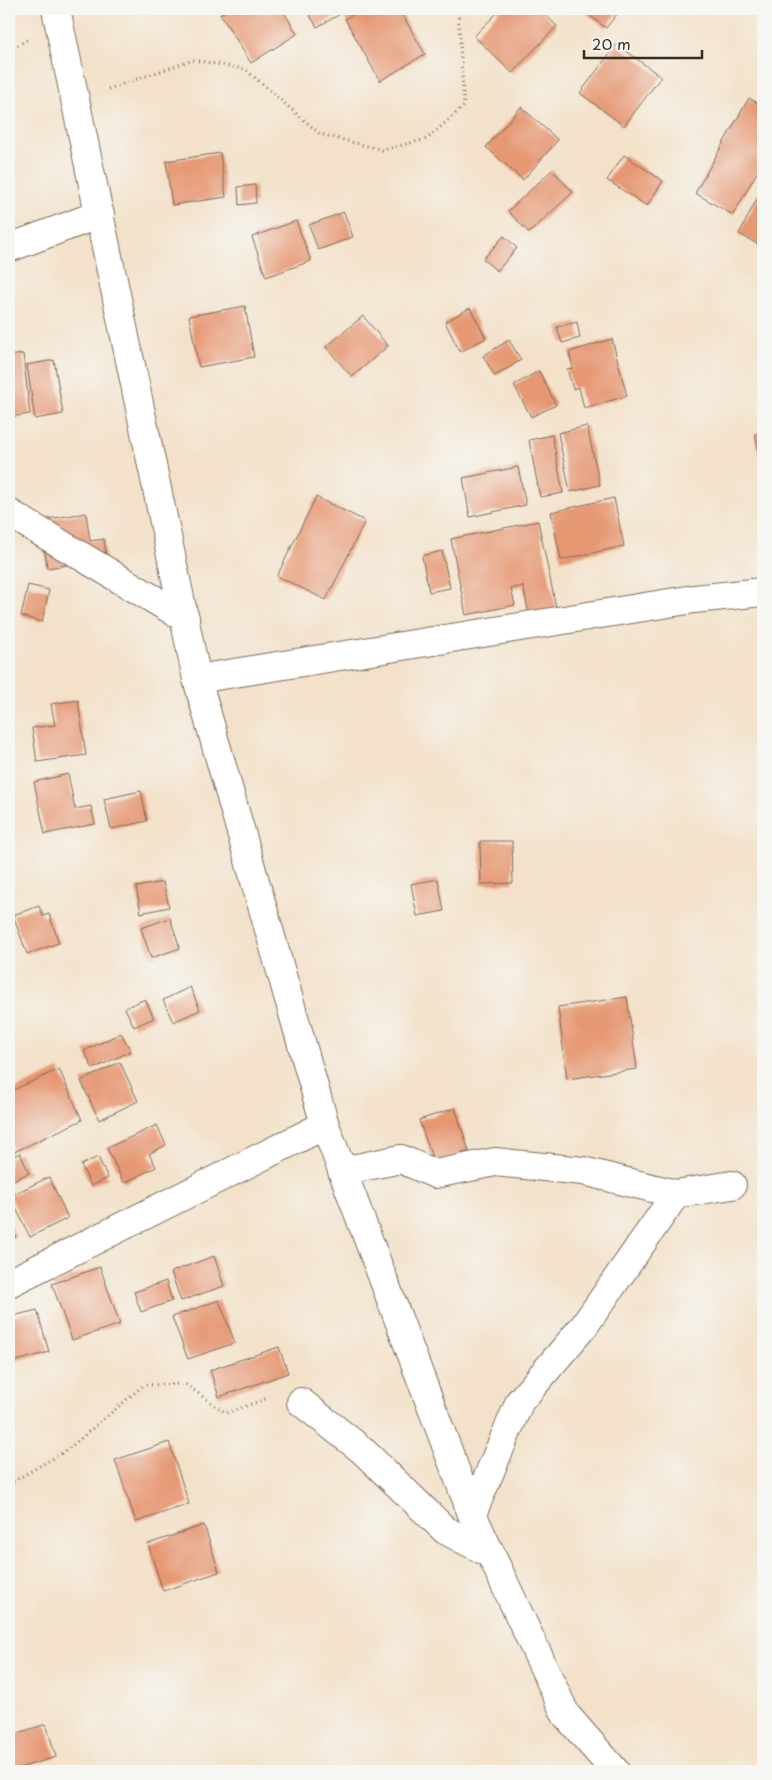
<svg xmlns="http://www.w3.org/2000/svg" width="772" height="1780" viewBox="0 0 772 1780" font-family="'Playpen Sans',sans-serif">
  <style>
    .building { fill: #e69873 }
    .lines { fill: none; stroke-linecap: round; stroke-linejoin: round }
    .minor-casing { stroke: #7b6a5a; stroke-width: 30 }
    .path { stroke: #7b6a5a; stroke-width: 3; stroke-dasharray: 1 4; stroke-linecap: butt }
    .minor { stroke: #fff; stroke-width: 28 }
  </style>
  <rect width="100%" height="100%" fill="#f6f6f2"/>
  <filter id="ink" filterUnits="userSpaceOnUse"><feTurbulence type="fractalNoise" baseFrequency=".02" numOctaves="2"/><feDisplacementMap in="SourceGraphic" scale="10" xChannelSelector="R" yChannelSelector="G"/><feConvolveMatrix kernelMatrix="1 2 1 2 8 2 1 2 1" color-interpolation-filters="sRGB"/></filter>
  <filter id="wash" filterUnits="userSpaceOnUse"><feTurbulence type="fractalNoise" baseFrequency=".0096" numOctaves="4" result="noise"/><feDisplacementMap in="SourceGraphic" scale="20" xChannelSelector="R" yChannelSelector="G"/><feGaussianBlur stdDeviation="1.12" result="paint"/><feColorMatrix in="noise" values="0 0 0 0 0 0 0 0 0 0 0 0 0 0 0 0 0 1.4 0 .05"/><feComposite in="paint" operator="in"/></filter>
  <g filter="url(#wash)">
    <rect width="100%" height="100%" fill="#f3e1c9"/>
    <g id="blocks">
      <g class="building">
        <path d="M229,9h53l15,25 -46,29 -31,-49z"/>
        <path d="M306,9h43l-32,18z"/>
        <path d="M362,9h37l26,45 -45,27 -35,-62z"/>
        <path d="M501,9h38l18,17 -45,47 -38,-37z"/>
        <path d="M581,9h40l-15,19z"/>
        <path d="M617,44l44,33 -37,49 -44,-33z"/>
        <path d="M749,98l14,8v56l-30,53 -38,-22z"/>
        <path d="M521,107l37,33 -35,40 -37,-33z"/>
        <path d="M220,153l6,44 -54,8 -6,-44z"/>
        <path d="M624,155l39,26 -16,25 -40,-26z"/>
        <path d="M552,170l21,22 -44,41 -21,-22z"/>
        <path d="M255,185l1,18 -17,2 -1,-18z"/>
        <path d="M759,195l4,2v50l-24,-13z"/>
        <path d="M344,212l9,25 -35,13 -9,-25z"/>
        <path d="M296,221l15,40 -45,16 -14,-40z"/>
        <path d="M504,236l13,12 -20,23 -14,-12z"/>
        <path d="M245,306l9,51 -55,10 -10,-51z"/>
        <path d="M470,308l16,30 -26,14 -15,-30z"/>
        <path d="M363,316l25,30 -36,31 -26,-30z"/>
        <path d="M577,322l3,16 -18,5 -5,-16z"/>
        <path d="M612,339l15,57 -43,12 -5,-21 -6,2 -6,-20 6,-1 -4,-16z"/>
        <path d="M509,340l12,20 -26,16 -12,-20z"/>
        <path d="M23,354l7,60 -20,3 -1,-61z"/>
        <path d="M54,360l9,54 -28,5 -8,-54z"/>
        <path d="M539,371l17,34 -25,12 -17,-32z"/>
        <path d="M587,426l13,59 -30,7 -12,-59z"/>
        <path d="M763,433v25l-3,1 -5,-25z"/>
        <path d="M552,435l11,58 -23,4 -11,-57z"/>
        <path d="M518,467l8,38 -56,12 -7,-39z"/>
        <path d="M316,497l49,24 -39,79 -49,-24z"/>
        <path d="M614,498l10,48 -63,14 -10,-48z"/>
        <path d="M86,513l4,28 14,-2 2,20 -59,9 -6,-48z"/>
        <path d="M538,521l19,91 -27,7 -7,-33 -12,3 4,16 -49,10 -15,-76z"/>
        <path d="M442,551l8,37 -21,4 -7,-36z"/>
        <path d="M28,585l21,5 -7,32 -21,-6z"/>
        <path d="M78,700l8,55 -49,7 -5,-34 23,-3 -4,-21z"/>
        <path d="M68,774l7,35 16,-3 4,18 -50,10 -11,-52z"/>
        <path d="M141,791l6,30 -36,8 -7,-30z"/>
        <path d="M480,841h32l1,42 -32,1z"/>
        <path d="M438,879l6,32 -27,5 -6,-32z"/>
        <path d="M163,882l6,25 -28,6 -5,-26z"/>
        <path d="M39,906l4,10 6,-2 10,29 -32,11 -14,-39z"/>
        <path d="M170,918l10,30 -29,10 -10,-30z"/>
        <path d="M190,987l10,23 -27,12 -10,-22z"/>
        <path d="M627,997l10,72 -70,10 -9,-72z"/>
        <path d="M145,999l9,19 -20,9 -9,-19z"/>
        <path d="M121,1033l10,18 -38,18 -9,-18z"/>
        <path d="M120,1062l18,39 -39,19 -18,-39z"/>
        <path d="M59,1069l23,51 -68,32 -5,-11v-49z"/>
        <path d="M455,1108l14,43 -35,12 -15,-43z"/>
        <path d="M157,1125l9,20 -17,9 7,13 -32,16 -17,-35z"/>
        <path d="M20,1153l9,20 -20,9v-24z"/>
        <path d="M98,1157l10,21 -17,8 -10,-21z"/>
        <path d="M49,1177l19,41 -38,19 -20,-41z"/>
        <path d="M9,1221l7,16 -7,3z"/>
        <path d="M214,1256l10,30 -43,15 -10,-29z"/>
        <path d="M100,1267l20,57 -48,16 -20,-56z"/>
        <path d="M166,1281l6,20 -31,11 -7,-20z"/>
        <path d="M219,1300l16,43 -47,16 -16,-42z"/>
        <path d="M37,1310l12,42 -40,11v-46z"/>
        <path d="M279,1347l9,26 -69,24 -9,-27z"/>
        <path d="M169,1442l20,62 -53,18 -21,-62z"/>
        <path d="M204,1525l15,47 -56,19 -15,-47z"/>
        <path d="M46,1724l10,33 -47,14v-35z"/>
      </g>
    </g>
  </g>
  <g filter="url(#ink)">
    <use href="#blocks" fill-opacity="0" stroke="#7b6a5a" stroke-width="1"/>
    <g class="lines">
      <defs>
        <g id="minor">
          <path d="M56,9l141,670 128,446 147,389 94,201 49,56"/>
          <path d="M9,248l91,-34"/>
          <path d="M9,513l176,105"/>
          <path d="M197,679l497,-80 69,-7"/>
          <path d="M342,1171l59,-12 34,15 60,-12 88,9 93,23 56,-9"/>
          <path d="M9,1283l316,-158"/>
          <path d="M301,1402l61,48 83,80 46,24"/>
          <path d="M472,1514l48,-113 64,-75 92,-132"/>
        </g>
      </defs>
      <use href="#minor" class="minor-casing"/>
      <g class="path">
        <path d="M9,51l19,-12"/>
        <path d="M108,89l85,-29 52,9 75,65 62,16 45,-11 37,-33 -6,-97"/>
        <path d="M9,1484l58,-34 77,-65 41,-1 41,29 42,-15"/>
      </g>
      <use href="#minor" class="minor"/>
    </g>
  </g>
  <rect width="772" height="1780" fill="none" stroke="#f6f6f2" stroke-width="30"/>
  <path d="M584 50v8h118v-8" fill="none" stroke="#3b2a1e" stroke-width="2.5"/>
  <text x="592" y="50" font-size="15" fill="#3b2a1e" stroke="#f6f6f2" stroke-width="4" paint-order="stroke">20 m</text>
</svg>
